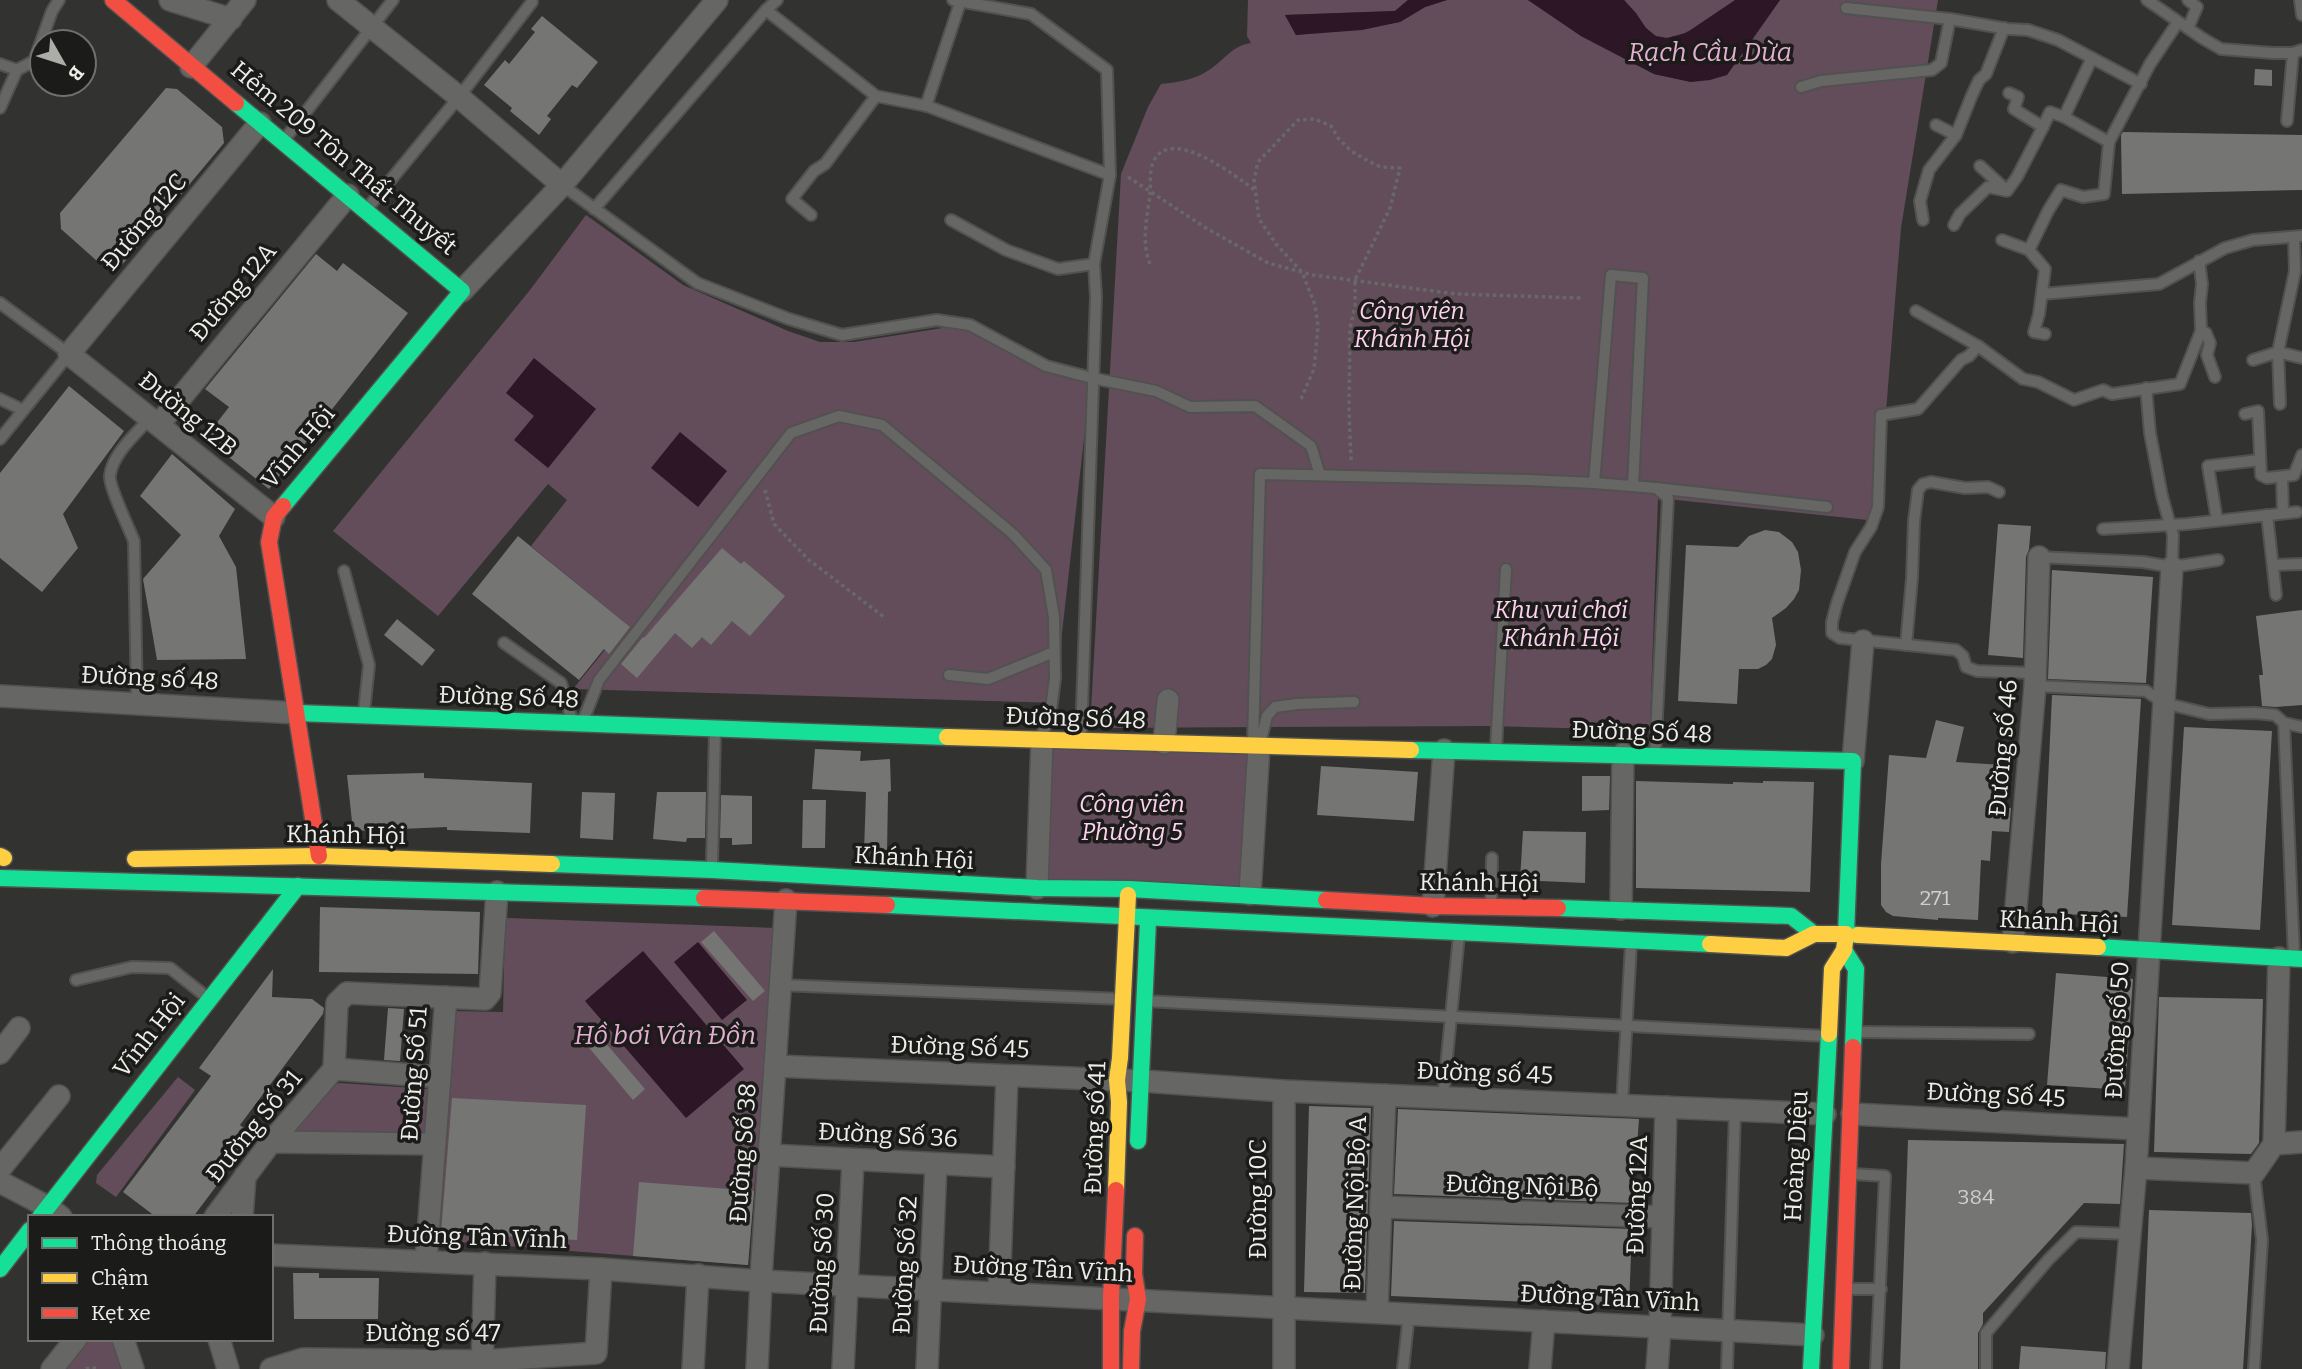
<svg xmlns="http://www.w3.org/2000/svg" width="2302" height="1369" viewBox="0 0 2302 1369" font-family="Bitter,serif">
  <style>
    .green { fill: #634d5b }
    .water { fill: #2d1726 }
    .building { fill: #757674 }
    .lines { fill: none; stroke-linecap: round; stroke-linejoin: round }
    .lane-casing { stroke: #515150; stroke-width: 14 }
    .street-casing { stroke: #515150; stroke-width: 24 }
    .fast-casing { stroke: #515150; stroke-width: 19 }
    .slow-casing { stroke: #515150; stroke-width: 19 }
    .jam-casing { stroke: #515150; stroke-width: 19 }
    .path { stroke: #686967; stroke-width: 3.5; stroke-dasharray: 3.5 3.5; stroke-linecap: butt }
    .lane { stroke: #666765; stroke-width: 10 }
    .street { stroke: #666765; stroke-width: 21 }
    .fast { stroke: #16e098; stroke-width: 16 }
    .slow { stroke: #ffcf43; stroke-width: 16 }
    .jam { stroke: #f24e42; stroke-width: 16 }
    .labels { text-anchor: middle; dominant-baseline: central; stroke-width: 7; stroke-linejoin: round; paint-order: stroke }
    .number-label { font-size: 21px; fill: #cfcfcc }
    .street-label { font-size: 24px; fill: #ededea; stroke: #1b1b19 }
    .park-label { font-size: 24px; font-style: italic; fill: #fed1ef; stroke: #1b1b19 }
    .water-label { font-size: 26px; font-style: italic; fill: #e4aed2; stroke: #1b1b19 }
  </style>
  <rect width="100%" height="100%" fill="#323331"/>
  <g class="green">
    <path d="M1248,0h160l-13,11 -110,4 11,20 104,-13 25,-15 22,-7h81l53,36 73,38 37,8 47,-22 42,-60h158l-37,228 -24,293 -219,-23 -8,228h-7l-1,4 -153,-4 -399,2 31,-554 27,-67 13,-23c18,-2 33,-4 48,-14 17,-11 22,-24 42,-27l-4,-7z"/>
    <path d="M1624,0h111c-14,13 -57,44 -78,37 -10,-4 -25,-28 -33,-37z"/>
    <path d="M586,215l97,70 105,46 32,11h34l95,-15 33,5 51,27 57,25 -4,38 3,3 -4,5 -23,203 -3,70 -486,-14 53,-65 -95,-78 36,-46 -19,-16 -110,132 -105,-85 197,-241z"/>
    <path d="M1049,746l202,4 -8,140 -197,-6z"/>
    <path d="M505,918l271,10 -28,337 -316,-25 18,-229 53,1z"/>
    <path d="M178,1077l17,13 -79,107 -20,-14 1,-8z"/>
    <path d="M340,1083l88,6 5,4 -4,44 -132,-5 -3,-4 37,-43z"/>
    <path d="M83,1339h33l10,30h-67z"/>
  </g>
  <g class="water">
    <path d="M1408,0h39l-22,7 -25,15 -38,8 -66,5 -11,-20 110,-4z"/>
    <path d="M1528,0h96l12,13 10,15 10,8 11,2 19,-5 49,-33h45l-53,75 -17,5 -19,2 -37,-8 -73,-38z"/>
    <path d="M534,358l62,51 -48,59 -34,-28 20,-24 -28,-23z"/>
    <path d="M680,432l47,39 -29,36 -47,-39z"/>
    <path d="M698,942l49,58 -25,20 -48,-58z"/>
    <path d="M643,951l101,118 -58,49 -101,-117z"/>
  </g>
  <g class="building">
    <path d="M542,16l56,46 -21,26 -5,-3 -25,31 4,3 -12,16 -29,-24 2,-3 -28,-23 21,-25 4,4 26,-32 -4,-3z"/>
    <path d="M2255,69l17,1v16l-18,-1z"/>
    <path d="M166,88l11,1 45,38 2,16 -103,123 -15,3 -45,-40 -1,-16z"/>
    <path d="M2123,132l179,3v55l-180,4 -1,-59z"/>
    <path d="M316,254l21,17 6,-8 65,50 -139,176 -64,-51 24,-31 -24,-18z"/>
    <path d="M69,386l55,45 -61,83 15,34 -36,44 -42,-34v-85z"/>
    <path d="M172,454l63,55 -16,27 17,31 10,92 -89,1 -14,-81 38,-44 -41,-39z"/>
    <path d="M1998,524l33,2 -2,23 -3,8 -3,101 -35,-3z"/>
    <path d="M1765,530l14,2 13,10 6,10 3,18 -2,20 -5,9 -8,9 -14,10 4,27 -4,14 -6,6 -8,4h-19l-2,35 -59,-3 8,-156 52,2 11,-11z"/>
    <path d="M518,536l112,91 -21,27 -5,-5 -25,31 -107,-86z"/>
    <path d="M722,548l19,16 3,-3 41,35 -35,40 -18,-15 -21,24 -9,-8 -10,11 -17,-15 -38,45 -16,-14 22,-27 1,1z"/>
    <path d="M2052,570l101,7 -7,106 -98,-4z"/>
    <path d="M2302,610v95l-26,2 -14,-1 -3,-31h4l-7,-59z"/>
    <path d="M397,619l38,31 -13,16 -38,-31z"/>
    <path d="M2052,695l89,4 -14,218 -85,-4z"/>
    <path d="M1936,720l28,7 -8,35 46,3 -3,42 12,1 -2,24 -17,-1 -2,30 -9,-1 -3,60 -40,-2v2l-45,-4 -7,-4 -5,-7v-41l8,-109 37,3z"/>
    <path d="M2184,727l88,4 -12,199 -88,-5z"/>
    <path d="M815,749l46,2 -1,10 30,-2 1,32 -3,1 -1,62 -23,-1 2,-61 -54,-3z"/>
    <path d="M1321,766l97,6 -4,49 -97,-6z"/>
    <path d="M424,773v5l108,5 -2,50 -83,-3v-3l-94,4 -6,-56z"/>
    <path d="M1582,776h28l-1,34 -27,1z"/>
    <path d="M1636,781l97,3v-2l30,1v-2l51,1 -4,110 -174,-4z"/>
    <path d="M582,792l33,1 -2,47 -33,-2z"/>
    <path d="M657,792h49l-1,46h-18l-1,4 -33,-3z"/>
    <path d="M721,795l31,1v48l-20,1v-7h-12z"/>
    <path d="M803,800h23l-1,48h-23z"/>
    <path d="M1523,831l63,1 -1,51 -65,-3z"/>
    <path d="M320,907l160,5 -2,62 -159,-2z"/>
    <path d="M714,931l51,60 -12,10 -52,-59z"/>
    <path d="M273,969l-1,28 40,2 12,9 -1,6 -83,111 14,11 -61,81h-37l-33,-25 88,-116 -12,-8z"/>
    <path d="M2056,973l77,6 -8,111 -78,-5z"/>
    <path d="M2159,997l104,2 -4,144 -8,11 -97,-2z"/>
    <path d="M388,1008l16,1 -4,52 -16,-1z"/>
    <path d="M592,1027l53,62 -12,11 -53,-63z"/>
    <path d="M452,1098l134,7 -9,135 -136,-7z"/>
    <path d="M1309,1106l62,2 -6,185 -61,-1z"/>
    <path d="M1398,1109l241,10 -6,84 -239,-9z"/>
    <path d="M1908,1140l216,4 -4,60 -36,-1 -101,110v11l-5,9v36h-78z"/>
    <path d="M639,1182l115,9 -6,74 -115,-9z"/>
    <path d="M2149,1210l102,3 1,12 -9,144h-101z"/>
    <path d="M1394,1221l238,8 -3,77 -238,-10z"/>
    <path d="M293,1273h26v5h60l-1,41h-84z"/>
    <path d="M2021,1346l85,6 -1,17h-86z"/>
  </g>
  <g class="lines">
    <defs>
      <g id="lane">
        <path d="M953,0l78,14 76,56 3,105 -16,89 2,33 -15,441"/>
        <path d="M2147,0l55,38 19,11 52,4h20l9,-3"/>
        <path d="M2300,0l2,15"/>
        <path d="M1846,8l104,11 58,10 20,1 30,10 83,44"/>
        <path d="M766,10l110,86 51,10 183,69"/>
        <path d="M2188,28l9,-21 -9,-7"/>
        <path d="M0,64l17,6"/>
        <path d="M17,70l17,-9 18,-50 7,-11"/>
        <path d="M1801,87l20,-6 111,-11 9,-7 9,-44"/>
        <path d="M2009,93l9,4 -4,12 29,18 7,-15 14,5 45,25 41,-78 28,-42"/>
        <path d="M926,106l35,-106"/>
        <path d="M0,108l17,-38"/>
        <path d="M2064,117l28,-59"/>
        <path d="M2287,121l6,-68"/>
        <path d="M1936,125l20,10"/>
        <path d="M284,140l109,-140"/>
        <path d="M1980,166l25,23"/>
        <path d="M562,185l135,98 92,36 53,16 95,-15 33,5 76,41 46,12 64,13 34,16 65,-1 56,40 9,29"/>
        <path d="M594,209l172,-199 11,-10"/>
        <path d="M366,210l93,-113 73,-95"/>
        <path d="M811,215l-19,-16 22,-28 11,-7 51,-68"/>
        <path d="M951,220l55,30 52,19 36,-5"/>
        <path d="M1923,220l-3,-19 9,-31 27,-35 16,-40 7,-15 7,-6 18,-46"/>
        <path d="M1954,225l6,-11 28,-27 19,4 10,-14 26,-50"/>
        <path d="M2002,240l27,10 16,19 -6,45 -5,18 11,2"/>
        <path d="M2029,250l19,-39 13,-21 22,7 21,-3 5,-52"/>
        <path d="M2042,294l117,-10 66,-36 28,-8 49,-4"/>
        <path d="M0,303l69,51 -69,85"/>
        <path d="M1916,311l62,35 45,33 15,3 36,18 29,-10 9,4 68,-10 21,-53 -1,-28 2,-19 -3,-23"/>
        <path d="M2201,331l5,2 4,10 -3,12 8,22"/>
        <path d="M1978,346l-9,10 -8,4 -43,49 -37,6 -3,92 -7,20 -16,25 -18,51 -5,19v11l8,5 116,12 7,6 3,11 11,4 58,2"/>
        <path d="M2253,360l25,-8 24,6"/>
        <path d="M2146,388l4,45 12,63 11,39 -1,32"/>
        <path d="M0,399l23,11"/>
        <path d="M2280,404l-2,-52 17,-81 -1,-34"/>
        <path d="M2245,414l13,-3 3,64 6,3 27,-3 8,-20"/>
        <path d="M2282,477l1,36"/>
        <path d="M1594,483l17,-208 32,3 -10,208"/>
        <path d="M2267,515l9,80"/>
        <path d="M2217,520l-9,-54 52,-6"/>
        <path d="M2103,529l84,-5 110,-12"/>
        <path d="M2039,557l104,5 29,5 46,-7"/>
        <path d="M2273,565l29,-1"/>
        <path d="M344,571l25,94 -5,47"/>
        <path d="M504,643l57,40 11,37"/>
        <path d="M1906,645l6,-67 2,-57 4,-31 5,-6 8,-2 34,6 23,-1 11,5"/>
        <path d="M949,675l39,4 66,-27"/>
        <path d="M2035,686l111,5 18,12 45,11 46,-1 20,2 9,8 18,4"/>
        <path d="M137,704l-3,-163c-5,-13 -26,-56 -24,-66 3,-22 27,-42 41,-58"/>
        <path d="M583,721l16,-41 192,-247 48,-17 43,9 131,109 33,36 8,47 1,61 -4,31 -9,28"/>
        <path d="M2284,723l10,233"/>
        <path d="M1253,743l7,-269 268,6 66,3 62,5 171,19"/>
        <path d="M1260,743l7,-27 8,-9 22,-3 57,-2"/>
        <path d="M1496,748l10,-179"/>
        <path d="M1655,755l13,-257 -12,-10"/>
        <path d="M712,865l3,-135"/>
        <path d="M1491,904l1,-46"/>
        <path d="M76,980l56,-13 38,1 38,30"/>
        <path d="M780,985l342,14"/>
        <path d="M1145,1001l680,35"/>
        <path d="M1860,1032l169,2"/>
        <path d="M1443,1098l16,-163"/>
        <path d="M1622,1105l9,-161"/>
        <path d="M1853,1174l32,2 -9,193"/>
        <path d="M1848,1289h33"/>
        <path d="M1403,1369l6,-55"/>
        <path d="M1727,1369l8,-258"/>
        <path d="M1986,1369v-36l62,-73 28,-28 54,2"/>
        <path d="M2254,1369l8,-129 -8,-67"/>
      </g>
      <g id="street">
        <path d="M170,0l61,19"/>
        <path d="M338,0l121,97 103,88"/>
        <path d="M191,67l54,-67"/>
        <path d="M260,123l-191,231 205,163"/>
        <path d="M462,291l100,-106 155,-185"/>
        <path d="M159,424l189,-229"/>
        <path d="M0,696l297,17"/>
        <path d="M1164,743l4,-43"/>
        <path d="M1853,761l10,-120"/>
        <path d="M1037,888l5,-148"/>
        <path d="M1250,894l9,-149"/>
        <path d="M1433,906l11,-156"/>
        <path d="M1621,909l2,-155"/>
        <path d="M2013,942l22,-256 4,-129"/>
        <path d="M0,1053l19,-25"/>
        <path d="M775,1066l368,15 141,10 541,23"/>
        <path d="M334,1069l106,8"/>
        <path d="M1852,1114l286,15"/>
        <path d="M271,1142l164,2"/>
        <path d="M2274,1144l5,-186"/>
        <path d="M769,1155l235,12"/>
        <path d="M2136,1168l118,5 20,-29 28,-2"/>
        <path d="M0,1169l59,-73"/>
        <path d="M0,1182l48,25 13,10"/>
        <path d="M1381,1207l281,10"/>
        <path d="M215,1217l56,-75 63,-73 3,-66 10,-10 138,6 5,-6 7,-101"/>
        <path d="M242,1217l3,-41"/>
        <path d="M271,1255l330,14 160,12 1052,54"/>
        <path d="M426,1261l20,-264"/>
        <path d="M999,1293l8,-217"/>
        <path d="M1377,1312l8,-217"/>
        <path d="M123,1339l10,30"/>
        <path d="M219,1339l9,30"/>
        <path d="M52,1369l24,-30"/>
        <path d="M271,1369l32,-10 178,2 115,-8 5,-84"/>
        <path d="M482,1369l3,-106"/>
        <path d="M693,1369l5,-94"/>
        <path d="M757,1369l5,-108 24,-361"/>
        <path d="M843,1369l10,-209"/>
        <path d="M927,1369l9,-205"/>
        <path d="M1284,1369v-278"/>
        <path d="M1540,1369l4,-48"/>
        <path d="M1657,1369l3,-42 6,-220"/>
        <path d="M2118,1369l18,-201 36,-601"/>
      </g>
      <g id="fast">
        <path d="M236,103l226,188 -179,215"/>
        <path d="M297,713l650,24"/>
        <path d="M1411,750l442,11 -7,173 12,1"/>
        <path d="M552,864l160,6 325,18 92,1 197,11"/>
        <path d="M0,878l704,20"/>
        <path d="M887,905l823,39"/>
        <path d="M1558,908l233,8 23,18"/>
        <path d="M2098,947l204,12"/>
        <path d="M1844,950l12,19 -3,78"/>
        <path d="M1138,1141l10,-220"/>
        <path d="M40,1217l258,-331"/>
        <path d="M0,1269l30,-39"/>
        <path d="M1811,1369l18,-335"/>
      </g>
      <g id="slow">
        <path d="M947,737l464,13"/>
        <path d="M0,856l4,2"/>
        <path d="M135,859l184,-3 233,8"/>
        <path d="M1858,935l240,12"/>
        <path d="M1710,944l76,4 28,-14h32l-2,16 -12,19 -3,65"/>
        <path d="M1116,1190l3,-88 -2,-22 3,-22 8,-163"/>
      </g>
      <g id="jam">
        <path d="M113,0l123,103"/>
        <path d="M283,506l-9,11 -5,25 50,314"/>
        <path d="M704,898l183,7"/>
        <path d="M1326,900l107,6 125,2"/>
        <path d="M1111,1369v-72l5,-107"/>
        <path d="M1131,1369l1,-38 6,-32 -4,-25 1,-38"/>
        <path d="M1841,1369l12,-322"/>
      </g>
    </defs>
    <use href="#lane" class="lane-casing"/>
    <use href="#street" class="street-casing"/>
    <use href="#fast" class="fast-casing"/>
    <use href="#slow" class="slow-casing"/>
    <use href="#jam" class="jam-casing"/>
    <g class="path">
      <path d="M1128,177l78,51 62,35 45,12 143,19 125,4"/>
      <path d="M1150,264c-9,-22 -3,-46 0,-69 1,-10 -1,-23 3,-32 16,-40 83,14 102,27"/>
      <path d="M1301,399l13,-30 4,-43 -3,-21 -13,-33 -26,-28 -17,-25 -5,-39 4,-18 40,-42 17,-1 16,7 7,12 13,13 17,10 13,6 19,1 -10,40 -35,72v26l-5,22 -1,83 2,49"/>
      <path d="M765,490l9,34 35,36 75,57"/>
      <path d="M86,1369l6,-2 5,2"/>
    </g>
    <use href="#lane" class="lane"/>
    <use href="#street" class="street"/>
    <use href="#fast" class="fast"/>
    <use href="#slow" class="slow"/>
    <use href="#jam" class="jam"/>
  </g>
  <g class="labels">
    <g class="number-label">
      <text x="1935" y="898">271</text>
      <text x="1976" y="1197">384</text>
    </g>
    <g class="street-label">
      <text transform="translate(344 158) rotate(40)">Hẻm 209 Tôn Thất Thuyết</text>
      <text transform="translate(144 222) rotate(-50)">Đường 12C</text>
      <text transform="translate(233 292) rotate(-50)">Đường 12A</text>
      <text transform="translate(188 414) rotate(39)">Đường 12B</text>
      <text transform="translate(298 447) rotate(-50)">Vĩnh Hội</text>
      <text transform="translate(150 678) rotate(3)">Đường số 48</text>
      <text transform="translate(509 697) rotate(2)">Đường Số 48</text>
      <text transform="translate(1076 718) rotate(2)">Đường Số 48</text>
      <text transform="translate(1642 732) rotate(2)">Đường Số 48</text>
      <text transform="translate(2003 748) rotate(-85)">Đường số 46</text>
      <text transform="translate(346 835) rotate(1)">Khánh Hội</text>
      <text transform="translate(914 858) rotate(3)">Khánh Hội</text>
      <text transform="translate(1479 883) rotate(1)">Khánh Hội</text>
      <text transform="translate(2059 922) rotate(3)">Khánh Hội</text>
      <text transform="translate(2117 1030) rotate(-87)">Đường số 50</text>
      <text transform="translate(149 1035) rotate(-52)">Vĩnh Hội</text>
      <text transform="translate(960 1047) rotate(2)">Đường Số 45</text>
      <text transform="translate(1485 1073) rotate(2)">Đường số 45</text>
      <text transform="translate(414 1074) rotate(-86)">Đường Số 51</text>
      <text transform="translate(1996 1095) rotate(3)">Đường Số 45</text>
      <text transform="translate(254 1126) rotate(-51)">Đường Số 31</text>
      <text transform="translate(1095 1128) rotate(-88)">Đường số 41</text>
      <text transform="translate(888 1135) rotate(3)">Đường Số 36</text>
      <text transform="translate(743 1153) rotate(-86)">Đường Số 38</text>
      <text transform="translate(1796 1156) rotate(-87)">Hoàng Diệu</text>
      <text transform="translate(1522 1186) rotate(2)">Đường Nội Bộ</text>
      <text transform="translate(1637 1195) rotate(-88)">Đường 12A</text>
      <text transform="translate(1258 1199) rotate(-90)">Đường 10C</text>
      <text transform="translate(1355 1203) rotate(-88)">Đường Nội Bộ A</text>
      <text transform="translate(477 1237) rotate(2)">Đường Tân Vĩnh</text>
      <text transform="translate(822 1263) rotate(-87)">Đường Số 30</text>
      <text transform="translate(905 1265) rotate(-87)">Đường Số 32</text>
      <text transform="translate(1043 1269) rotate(3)">Đường Tân Vĩnh</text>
      <text transform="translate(1610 1298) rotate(3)">Đường Tân Vĩnh</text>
      <text x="433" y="1333">Đường số 47</text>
    </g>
    <g class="park-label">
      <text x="1412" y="311">Công viên<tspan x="1412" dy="28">Khánh Hội</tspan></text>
      <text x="1561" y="610">Khu vui chơi<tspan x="1561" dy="28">Khánh Hội</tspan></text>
      <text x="1132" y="804">Công viên<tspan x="1132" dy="28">Phường 5</tspan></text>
    </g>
    <g class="water-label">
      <text x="1710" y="52">Rạch Cầu Dừa</text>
      <text x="665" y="1035">Hồ bơi Vân Đồn</text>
    </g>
  </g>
  <rect x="28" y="1215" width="245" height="126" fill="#1b1b19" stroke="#6f6f6d" stroke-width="2"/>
  <rect x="42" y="1238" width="35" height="10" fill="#16e098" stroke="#6f6f6d" stroke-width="2"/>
  <text x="91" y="1250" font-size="21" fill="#ededea">Thông thoáng</text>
  <rect x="42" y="1273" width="35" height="10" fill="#ffcf43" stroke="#6f6f6d" stroke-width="2"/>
  <text x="91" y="1285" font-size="21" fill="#ededea">Chậm</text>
  <rect x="42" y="1308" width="35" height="10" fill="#f24e42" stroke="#6f6f6d" stroke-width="2"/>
  <text x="91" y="1320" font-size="21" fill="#ededea">Kẹt xe</text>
  <g transform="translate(63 63) rotate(129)"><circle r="33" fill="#1b1b19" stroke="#6f6f6d" stroke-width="2"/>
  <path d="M0-5L12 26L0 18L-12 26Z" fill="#acaca9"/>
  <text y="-10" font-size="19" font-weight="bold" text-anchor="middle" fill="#ededea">B</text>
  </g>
</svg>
